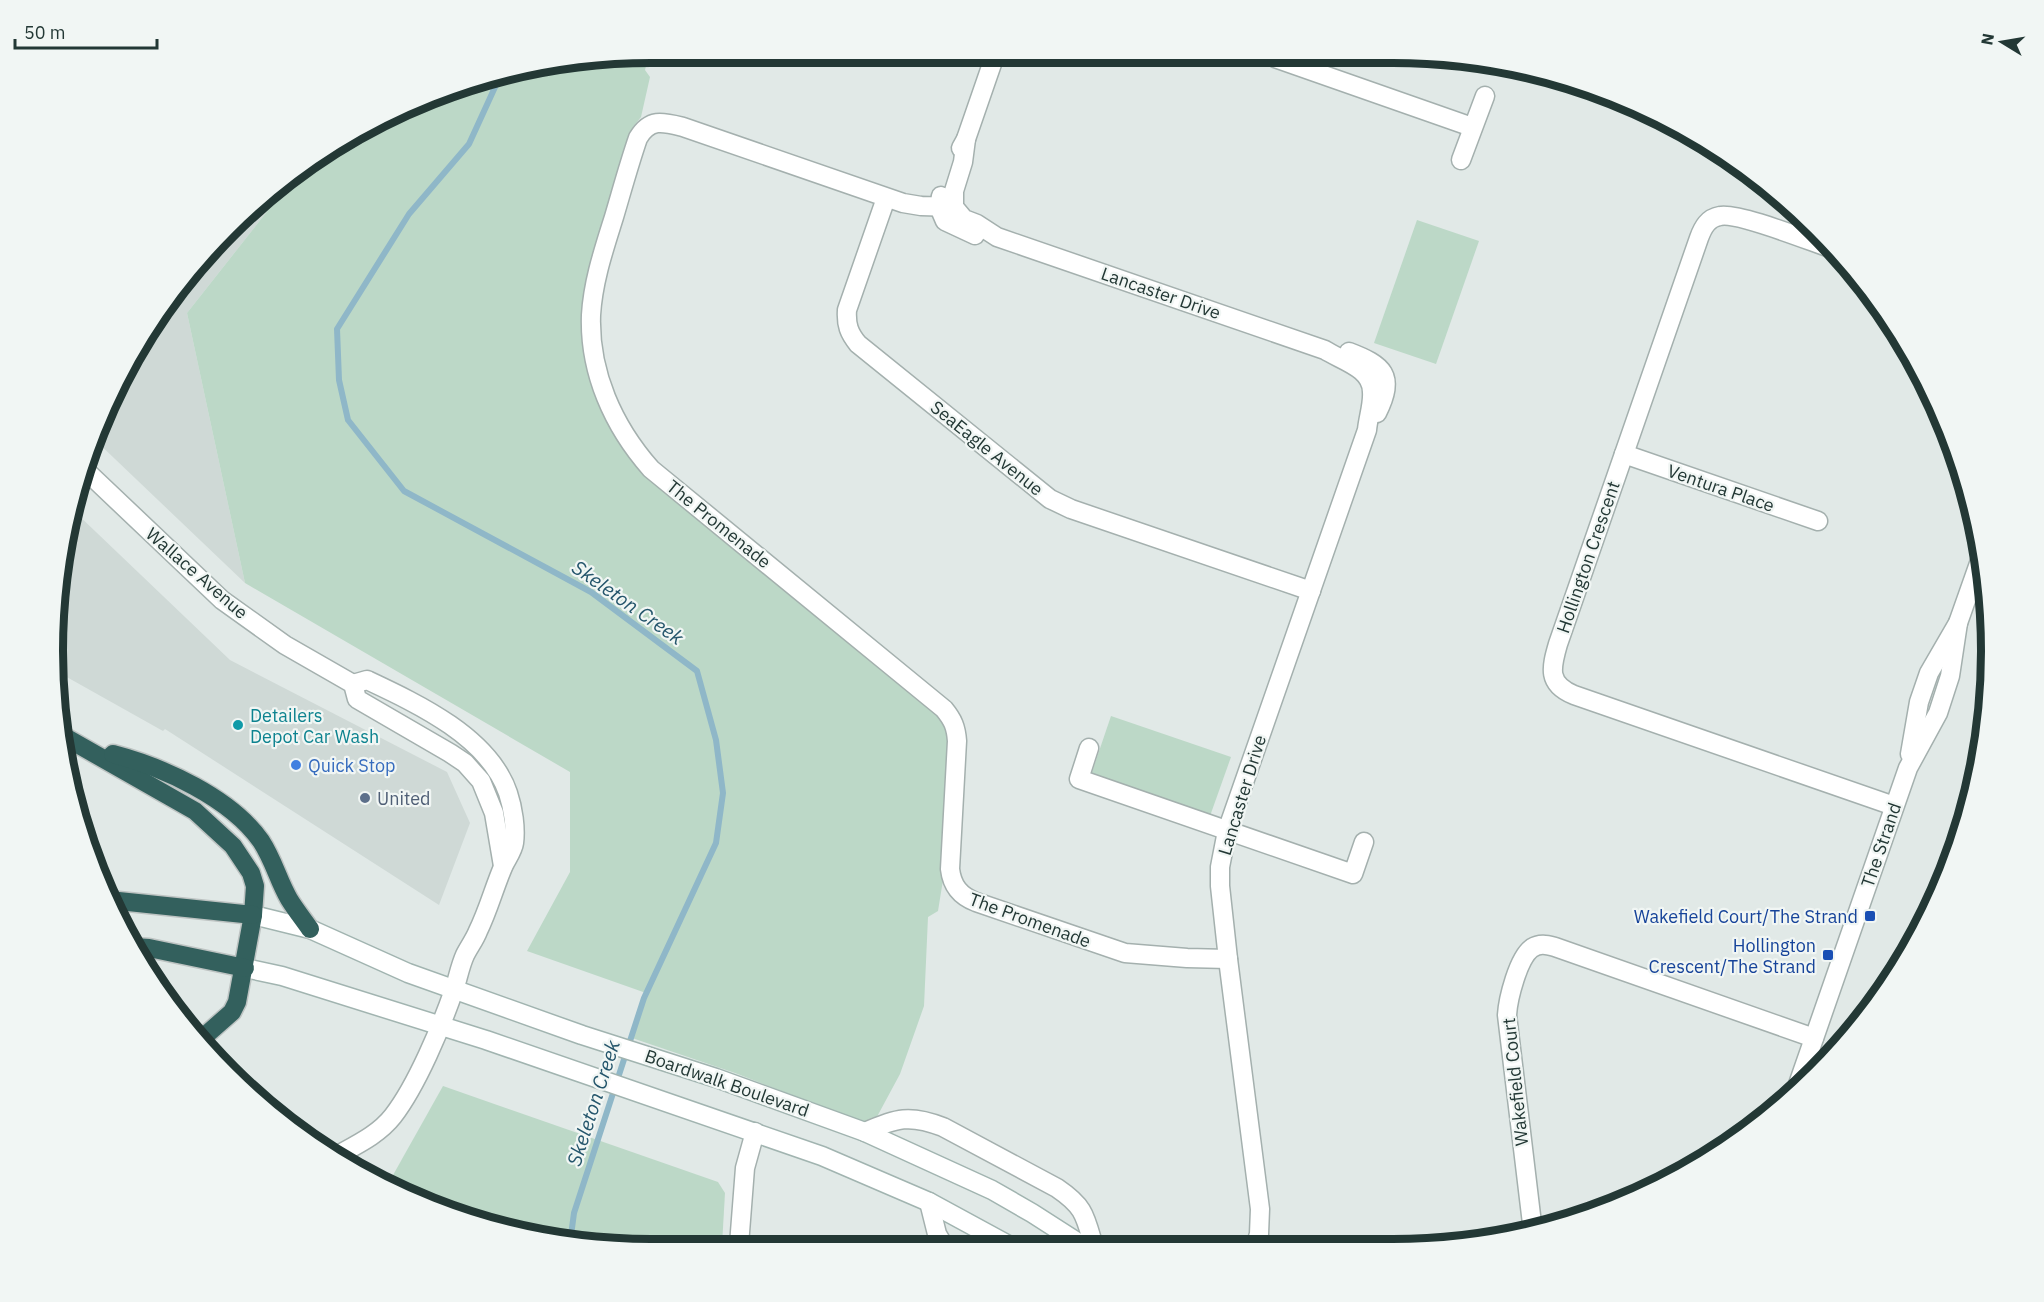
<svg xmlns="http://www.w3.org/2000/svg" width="2044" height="1302" viewBox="0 0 2044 1302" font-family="'IBM Plex Sans',sans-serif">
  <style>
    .built { fill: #cfd9d6 }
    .green { fill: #bcd8c7 }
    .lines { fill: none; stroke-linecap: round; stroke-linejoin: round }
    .stream { stroke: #8fb7c8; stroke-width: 6 }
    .street-casing { stroke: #a4b0ae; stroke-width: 21 }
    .secondary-casing { stroke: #a1b4b0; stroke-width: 21 }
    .highway-casing { stroke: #bdc3c2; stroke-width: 21 }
    .street { stroke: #fff; stroke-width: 18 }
    .secondary { stroke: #fff; stroke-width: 18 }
    .highway { stroke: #33605d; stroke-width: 18 }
    .culture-dot { fill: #0f9aa8; stroke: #f1f6f4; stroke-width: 2 }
    .shop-dot { fill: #3f7fe0; stroke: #f1f6f4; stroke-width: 2 }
    .service-dot { fill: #5c6f8a; stroke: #f1f6f4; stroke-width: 2 }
    .transit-dot { fill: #1a4fb4; stroke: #f1f6f4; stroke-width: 2 }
    .labels { text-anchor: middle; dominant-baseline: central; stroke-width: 4.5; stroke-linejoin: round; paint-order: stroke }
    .street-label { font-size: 18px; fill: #233835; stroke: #f1f6f4 }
    .culture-label { font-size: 18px; fill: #0d838f; stroke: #f1f6f4; text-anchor: start }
    .shop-label { font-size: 18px; fill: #366cbe; stroke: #f1f6f4; text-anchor: start }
    .service-label { font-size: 18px; fill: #4e5e75; stroke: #f1f6f4; text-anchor: start }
    .transit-label { font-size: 18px; fill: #164399; stroke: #f1f6f4; text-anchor: end }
    .water-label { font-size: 20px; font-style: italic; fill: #25566c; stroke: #f1f6f4 }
    .rim { fill: none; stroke: #233835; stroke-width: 8 }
  </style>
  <rect width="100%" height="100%" fill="#e1e9e7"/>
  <g class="built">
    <path d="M303,166l-116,147 58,270 -152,-145 21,-52 62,-99 52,-59z"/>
    <path d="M74,511l156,149 217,112 23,51 -31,82 -274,-176 -2,2 -107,-60 -2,-59z"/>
  </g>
  <g class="green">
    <path d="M573,58h75l-3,12 5,7 -9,40 -8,10 -41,135 17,159 328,293 11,16 -5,150 -5,31 -10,6 -4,89 -24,68 -28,52 -137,-53 -103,-35 14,-45 -119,-42 43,-79v-100l-325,-189 -58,-270 116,-147 15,-12 141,-70z"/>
    <path d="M1417,220l62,21 -43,123 -62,-21z"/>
    <path d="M1111,716l120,41 -21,59 -119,-41z"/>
    <path d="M443,1086l275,96 7,11 -3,52 -149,-1 -151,-40 -34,-20z"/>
  </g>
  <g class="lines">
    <path class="stream" d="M501,74l-32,70 -60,70 -72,115 2,51 9,40 56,71 187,101 106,79 19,69 7,53 -7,50 -72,155 -70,215 -4,30"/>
    <defs>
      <g id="street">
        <path d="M1275,58l197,69"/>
        <path d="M966,139l-3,23 -9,29v16l10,12 13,5 20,13 328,113c17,11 47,18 47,42 1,12 -4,26 -5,38l-140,401 -7,36v19l8,73 32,250 -1,25 -4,13"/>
        <path d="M961,148l5,-9 28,-81"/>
        <path d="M1461,160l24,-64"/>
        <path d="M941,196l-2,11 6,14 30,14"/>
        <path d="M886,198l-39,112c-1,15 2,23 11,34l192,155 21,10 240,82"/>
        <path d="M954,207l-33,-1 -18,-3 -220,-76c-20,-5 -33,-9 -45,11 -9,26 -16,52 -24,79 -10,32 -21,64 -23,98 -2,57 22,111 60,154l293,240c9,11 12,18 13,32l-7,128c2,17 10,27 26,33l149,51 62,5 41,1"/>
        <path d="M1836,250c-22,-7 -97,-38 -116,-34 -12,2 -17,11 -21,22l-141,406c-7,24 -11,40 16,51l320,111"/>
        <path d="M1349,352c34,13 47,23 28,61"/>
        <path d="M1624,454l194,67"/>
        <path d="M83,468l139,132 63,45 68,39 4,15 93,54 15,10 16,18 13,32 9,53"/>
        <path d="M1089,748l-10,31 274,95 11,-32"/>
        <path d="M1910,754l9,-52 10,-29 29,-50 24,-68"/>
        <path d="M1795,1093l113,-325 30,-55 12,-37 8,-53"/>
        <path d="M865,1132c31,-14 45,-18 78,-5l114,61c28,19 28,28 37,59"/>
        <path d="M338,1155c20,-11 41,-21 55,-39 24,-31 48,-89 61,-126 4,-12 6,-24 11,-35 4,-8 10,-16 13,-24 10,-20 16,-43 25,-64 3,-7 10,-16 11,-24 2,-15 -1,-35 -6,-50 -19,-56 -90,-89 -141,-113l-14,4"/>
        <path d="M929,1202l8,32 7,12"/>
        <path d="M1533,1232l-26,-217c1,-16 11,-57 25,-67 8,-5 15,-3 23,-1l259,91"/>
        <path d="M739,1245l6,-77 10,-36"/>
      </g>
      <g id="secondary">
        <path d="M253,915l57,14 98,44 174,62 134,43 149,54 127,58 40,23 53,34"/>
        <path d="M245,968l37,8 204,64 336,116 107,46 81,44"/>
      </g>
      <g id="highway">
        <path d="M58,733l137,78 38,35 18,27 4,13 -2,29 -16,87 -5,10 -34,30"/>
        <path d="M113,754c50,13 118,44 148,87 13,20 17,39 28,58 6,10 14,20 21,30"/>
        <path d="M109,900l144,15"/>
        <path d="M134,947l15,1 96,20"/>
      </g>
    </defs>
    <use href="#street" class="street-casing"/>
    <use href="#secondary" class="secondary-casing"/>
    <use href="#highway" class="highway-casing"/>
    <use href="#street" class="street"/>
    <use href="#secondary" class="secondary"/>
    <use href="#highway" class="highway"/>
  </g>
  <circle class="culture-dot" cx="238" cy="725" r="6"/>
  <circle class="shop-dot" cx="296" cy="765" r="6"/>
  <circle class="service-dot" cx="365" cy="798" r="6"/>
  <g class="transit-dot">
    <rect x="1864" y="910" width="12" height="12" rx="3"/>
    <rect x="1822" y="949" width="12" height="12" rx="3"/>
  </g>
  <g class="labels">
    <g class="street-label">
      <text transform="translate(1161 293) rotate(19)">Lancaster Drive</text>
      <text transform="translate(987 448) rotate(39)">SeaEagle Avenue</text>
      <text transform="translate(1721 488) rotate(19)">Ventura Place</text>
      <text transform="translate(719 524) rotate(39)">The Promenade</text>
      <text transform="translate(1588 557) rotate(-71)">Hollington Crescent</text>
      <text transform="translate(197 573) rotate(41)">Wallace Avenue</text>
      <text transform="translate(1242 795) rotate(-73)">Lancaster Drive</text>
      <text transform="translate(1881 845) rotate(-71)">The Strand</text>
      <text transform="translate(1030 920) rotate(20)">The Promenade</text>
      <text transform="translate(1515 1082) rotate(-96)">Wakefield Court</text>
      <text transform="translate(727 1083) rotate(19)">Boardwalk Boulevard</text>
    </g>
    <g class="culture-label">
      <text x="250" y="715">Detailers<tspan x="250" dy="21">Depot Car Wash</tspan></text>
    </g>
    <g class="shop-label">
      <text x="308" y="765">Quick Stop</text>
    </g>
    <g class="service-label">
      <text x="377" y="798">United</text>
    </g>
    <g class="transit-label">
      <text x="1858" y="916">Wakefield Court/The Strand</text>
      <text x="1816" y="945">Hollington<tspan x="1816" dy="21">Crescent/The Strand</tspan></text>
    </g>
    <g class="water-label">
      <text transform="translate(628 602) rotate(35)">Skeleton Creek</text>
      <text transform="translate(593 1103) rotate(-72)">Skeleton Creek</text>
    </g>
  </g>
  <path d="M0 0H2044V1302H0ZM651 63H1393A588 588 0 0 1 1981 651V651A588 588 0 0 1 1393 1239H651A588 588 0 0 1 63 651V651A588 588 0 0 1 651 63Z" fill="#f1f6f4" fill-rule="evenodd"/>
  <path class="rim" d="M651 63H1393A588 588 0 0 1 1981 651V651A588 588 0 0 1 1393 1239H651A588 588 0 0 1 63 651V651A588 588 0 0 1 651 63Z"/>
  <g transform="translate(2002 42) rotate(281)" stroke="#f1f6f4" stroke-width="4.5" paint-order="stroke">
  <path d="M0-4.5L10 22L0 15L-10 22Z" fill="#233835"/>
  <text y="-9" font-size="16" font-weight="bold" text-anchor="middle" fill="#233835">N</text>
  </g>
  <path d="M15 39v9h142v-9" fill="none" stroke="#233835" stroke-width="3"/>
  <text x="24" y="39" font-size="18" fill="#233835" stroke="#f1f6f4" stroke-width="4.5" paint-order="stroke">50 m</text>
</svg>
